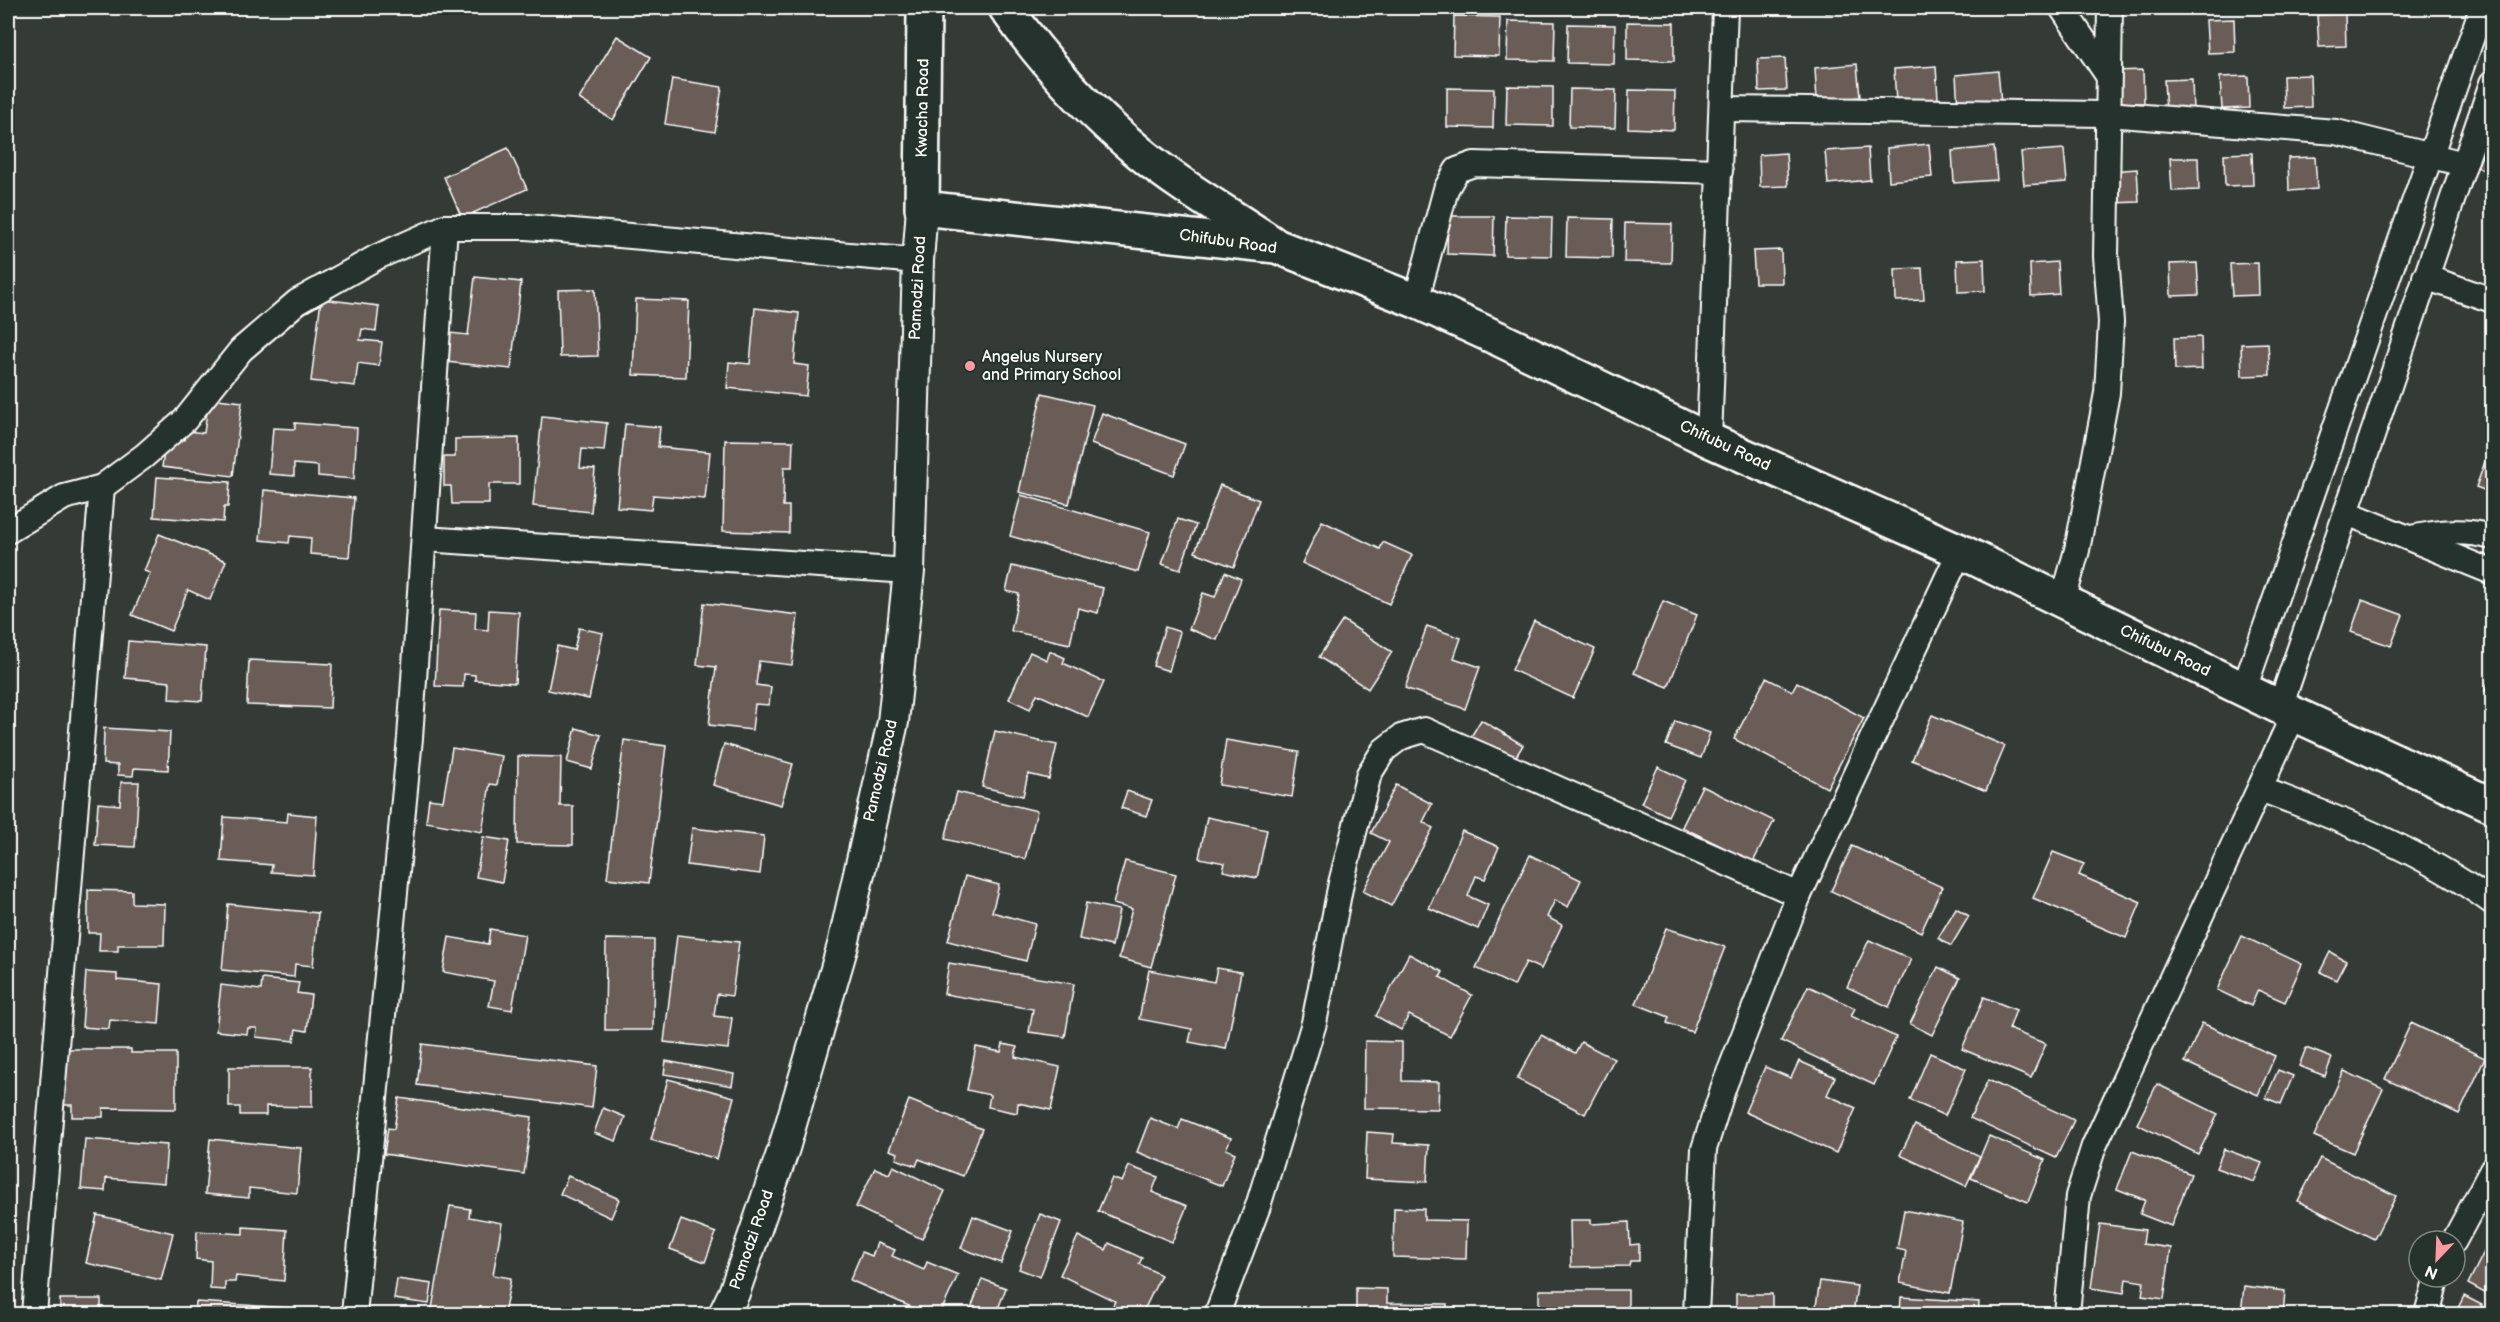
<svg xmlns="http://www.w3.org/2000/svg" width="2500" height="1322" viewBox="0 0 2500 1322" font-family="'Balsamiq Sans',sans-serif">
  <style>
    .building { fill: #6a5d58; stroke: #fff; stroke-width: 1.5 }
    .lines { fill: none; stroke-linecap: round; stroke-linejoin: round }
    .minor-casing { stroke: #fff; stroke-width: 28 }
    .tertiary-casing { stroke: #fff; stroke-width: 34 }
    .secondary-casing { stroke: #fff; stroke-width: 38 }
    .minor { stroke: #26332d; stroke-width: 24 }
    .tertiary { stroke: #26332d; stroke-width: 30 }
    .secondary { stroke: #26332d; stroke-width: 33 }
    .poi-dot { fill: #ff9aa2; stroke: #26332d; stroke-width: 2 }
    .labels { text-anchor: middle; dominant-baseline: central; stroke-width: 4.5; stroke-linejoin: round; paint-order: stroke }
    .street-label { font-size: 16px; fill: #fff; stroke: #26332d }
    .poi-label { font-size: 16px; fill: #fff; stroke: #26332d; text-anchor: start }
  </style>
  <rect width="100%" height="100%" fill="#343b36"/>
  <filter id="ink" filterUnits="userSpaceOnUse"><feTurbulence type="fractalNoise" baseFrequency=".0167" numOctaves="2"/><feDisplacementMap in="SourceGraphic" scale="12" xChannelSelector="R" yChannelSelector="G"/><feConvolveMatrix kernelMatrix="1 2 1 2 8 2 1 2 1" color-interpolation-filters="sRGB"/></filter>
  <g filter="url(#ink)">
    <g class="building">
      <path d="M1758,8h28v1l-28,1z"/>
      <path d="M1826,8h42l1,2 -43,3z"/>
      <path d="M2357,8h28v1l-28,1z"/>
      <path d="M2345,14l1,32 -27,1 -2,-32z"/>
      <path d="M1454,16l46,1 -1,39 -46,-1z"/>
      <path d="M2234,19l1,33 -27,1 -2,-33z"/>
      <path d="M1508,21l47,1 -1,39 -47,-1z"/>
      <path d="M1627,22l47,1v38l-47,-1z"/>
      <path d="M1568,24l47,1 -1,39 -47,-1z"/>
      <path d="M617,36l34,21 -38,63 -34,-21z"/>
      <path d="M1785,58l2,32 -28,1 -1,-32z"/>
      <path d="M1857,64l3,33 -43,4 -2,-33z"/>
      <path d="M1936,66l2,33 -42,3 -2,-33z"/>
      <path d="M2143,70l1,33h-27l-2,-32z"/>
      <path d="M1998,71l3,33 -43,4 -2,-33z"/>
      <path d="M2310,75l1,32 -27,1 -1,-32z"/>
      <path d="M2248,76l1,32 -27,1 -2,-32z"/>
      <path d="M672,79l50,8 -7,45 -50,-8z"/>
      <path d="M2192,79l1,33 -27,1 -2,-33z"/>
      <path d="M1507,86l46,1v39l-47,-1z"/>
      <path d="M1447,88l47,1 -1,39 -46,-1z"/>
      <path d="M1570,89l46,1 -1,38 -46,-1z"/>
      <path d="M1629,90l46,1 -1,39 -46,-2z"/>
      <path d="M2492,132v42l-15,-7z"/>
      <path d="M1929,144l3,33 -43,4 -2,-33z"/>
      <path d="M1994,147l3,33 -43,3 -2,-32z"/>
      <path d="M508,148l19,41 -65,29 -18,-41z"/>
      <path d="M1868,148l2,32 -42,4 -3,-33z"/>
      <path d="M2064,149l3,33 -43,3 -3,-33z"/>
      <path d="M1786,153l2,33 -28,1 -1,-32z"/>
      <path d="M2252,153l1,32 -28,1 -1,-32z"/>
      <path d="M2315,157l2,32 -28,2 -1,-33z"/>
      <path d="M2170,158h28l1,32 -27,1z"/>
      <path d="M2137,169l2,33 -28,1 -1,-32z"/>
      <path d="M1448,216h46l-1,40 -46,-2z"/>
      <path d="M1506,216l46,1 -1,39 -46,-1z"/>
      <path d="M1567,218l46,1 -1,39 -46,-1z"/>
      <path d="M1625,223l47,1 -1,39 -47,-1z"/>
      <path d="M1781,250l1,33h-27l-2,-32z"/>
      <path d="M1984,259l1,32 -27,1 -1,-32z"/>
      <path d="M2057,262l2,32 -28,2 -1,-32z"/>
      <path d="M2197,263l2,32 -28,1 -1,-32z"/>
      <path d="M2258,263l1,32 -27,1 -2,-32z"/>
      <path d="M1922,268l2,32 -28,1 -1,-32z"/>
      <path d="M475,277l46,5 -10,87 -74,-8 3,-29 28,3z"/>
      <path d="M595,289l3,67 -38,1 -2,-67z"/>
      <path d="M321,299l58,7 -3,25 -14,-2 -2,11 22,2 -3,24 -21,-3 -3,23 -44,-5z"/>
      <path d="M636,299l53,2 -3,76 -53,-2z"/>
      <path d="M755,308l44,5 -5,51 15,2 -3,30 -79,-8 2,-26 21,2z"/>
      <path d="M2201,337l1,32 -27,1 -1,-32z"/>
      <path d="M2268,343l2,32 -28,1 -1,-32z"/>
      <path d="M1042,393l51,12 -24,99 -50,-12z"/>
      <path d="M209,398l33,4 -9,74 -71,-9 4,-30 19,3 2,-9 17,2z"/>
      <path d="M1102,413l83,31 -11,31 -83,-31z"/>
      <path d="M542,416l65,7 -3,28 -22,-2 -2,19 15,1 -4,43 -58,-6z"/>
      <path d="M295,423l62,5 -3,51 -36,-3v-10l-24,-2v12l-25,-2 4,-46 22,1z"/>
      <path d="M625,424l35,3 -2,20 52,5 -5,47 -52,-4 -2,15 -34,-3z"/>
      <path d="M519,438v46h-30v20h-37l-1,-18h-7v-29h11v-18z"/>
      <path d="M725,440l68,1 -1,26h-8l-1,39h6v27l-66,-2z"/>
      <path d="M2487,456l5,2v35l-16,-6z"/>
      <path d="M157,477l73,5 -2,25h-4l-1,15 -69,-5z"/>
      <path d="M1220,485l39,15 -25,67 -39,-15z"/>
      <path d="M264,490l90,8 -5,59 -39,-3 1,-16 -21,-2 -1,7 -29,-3z"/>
      <path d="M1021,495l129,37 -12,40 -128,-36z"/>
      <path d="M1178,519l18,6 -16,45 -18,-6z"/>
      <path d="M1322,521l58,28 3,-7 29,13 -23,49 -87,-41z"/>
      <path d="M159,534l67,27 -16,39 -22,-10 -17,41 -39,-16 18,-42 -6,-2z"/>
      <path d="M1012,566l91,22 -5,25 -20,-5 -8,36 -59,-13 8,-37 -13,-3z"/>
      <path d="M1225,572l16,7 -24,61 -28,-11 14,-36 12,4z"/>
      <path d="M2362,600l41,15 -12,31 -40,-14z"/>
      <path d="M1663,601l34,14 -29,72 -34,-14z"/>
      <path d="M704,603l94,12 -6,50 -33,-4 -3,24 15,2 -2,18 -14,-1 -3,26 -43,-5 7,-58 -19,-2z"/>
      <path d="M439,610l37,2 -1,17 13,1 1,-20 30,2 -4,71 -40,-3v-5l-11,-1 -1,13 -28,-1z"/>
      <path d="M1343,620l49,32 -24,37 -49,-32z"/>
      <path d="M1534,621l61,28 -22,49 -61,-28z"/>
      <path d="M1427,626l34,12 -7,20 26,9 -15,42 -60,-21z"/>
      <path d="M1165,627l15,5 -11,39 -16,-5z"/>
      <path d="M579,628l24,5 -14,66 -41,-9 9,-44 17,4z"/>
      <path d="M128,641l78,6 -4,54 -33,-2 1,-17 -45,-4z"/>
      <path d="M1050,651l15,7 -2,5 41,19 -16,35 -51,-23 -7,15 -21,-10 21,-47 17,8z"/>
      <path d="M249,660l83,4 -2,44 -83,-3z"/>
      <path d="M2492,670v24l-7,-3z"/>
      <path d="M1766,678l26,13 5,-9 67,36 -37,70 -93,-49z"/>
      <path d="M1932,715l73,31 -19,45 -74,-31z"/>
      <path d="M1481,720l42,25 -15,25 -42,-25z"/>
      <path d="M8,721h3l-3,33z"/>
      <path d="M1675,721l35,12 -9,25 -35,-13z"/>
      <path d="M104,728l66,4 -2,38 -34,-2 -1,8 -15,-1v-10l-15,-1z"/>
      <path d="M576,728l25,7 -9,34 -25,-7z"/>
      <path d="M995,731l62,14 -8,34 -21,-5 -5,22 -41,-9z"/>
      <path d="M624,740l42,6 -17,137 -42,-5z"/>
      <path d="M1226,740l73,12 -7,45 -73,-12z"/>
      <path d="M724,744l69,20 -12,41 -68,-20z"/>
      <path d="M452,748l50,8 -5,29 -7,-1 -8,48 -56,-10 3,-23 14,2z"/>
      <path d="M518,756l43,1 -1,49h13v39l-56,-1z"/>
      <path d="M1658,767l27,13 -17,36 -27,-13z"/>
      <path d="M121,782h18l-4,65 -40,-2 3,-42 22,2z"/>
      <path d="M1396,785l36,19 -9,18 10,6 -42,78 -28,-15 26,-49 -18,-9z"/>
      <path d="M1702,786l72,35 -21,41 -71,-35z"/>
      <path d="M1127,791l25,9 -6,16 -25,-8z"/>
      <path d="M957,792l80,19 -12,48 -80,-20z"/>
      <path d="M288,813l29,3 -4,59 -42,-3 1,-7 -51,-4 3,-44 63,5z"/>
      <path d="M1207,817l60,13 -10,48 -34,-7 2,-8 -26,-5z"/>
      <path d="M692,828l72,8 -4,38 -73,-9z"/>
      <path d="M1462,831l37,16 -14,32 -9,-3 -8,20 20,9 -10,24 -49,-21z"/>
      <path d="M483,837l26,4 -7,41 -26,-5z"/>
      <path d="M1852,846l90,41 -21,45 -90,-41z"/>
      <path d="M2053,852l31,12 -5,11 62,27 -15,36 -93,-40z"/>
      <path d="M1530,855l51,25 -13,27 -13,-7 -8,17 15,8 -21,44 -15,-7 -12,24 -38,-18z"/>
      <path d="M1125,861l51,13 -25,93 -32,-9 13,-49 -19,-5z"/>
      <path d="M965,876l34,9 -7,27 43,12 -9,37 -78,-20z"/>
      <path d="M88,890l44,1v12l33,1 -1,41h-46v6h-19l1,-18h-12z"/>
      <path d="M1086,903l33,7 -7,36 -33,-7z"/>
      <path d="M228,904l90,9 -5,53 -18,-2 -1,13 -72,-7z"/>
      <path d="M1956,908l13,8 -18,30 -13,-8z"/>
      <path d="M1666,928l59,19 -33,85 -25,-9 2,-6 -33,-13z"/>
      <path d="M490,929l35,6 -13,75 -23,-4 5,-25 -51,-9 6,-35 39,7z"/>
      <path d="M677,935l62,7 -7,54 -15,-2 -3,22 18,2 -4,31 -64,-7z"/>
      <path d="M2242,936l60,28 -17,38 -27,-12 -7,16 -34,-16z"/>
      <path d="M606,939l48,1 -1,90h-48z"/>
      <path d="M1869,940l42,19 -22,48 -42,-20z"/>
      <path d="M2330,952l16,9 -10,19 -16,-8z"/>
      <path d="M1409,954l34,18 -3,5 32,18 -22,41 -41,-21 -8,15 -25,-14z"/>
      <path d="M949,963l125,21 -9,53 -36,-5 4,-23 -89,-15z"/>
      <path d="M1938,967l22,11 -28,57 -22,-11z"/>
      <path d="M1217,968l24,4 -15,77 -37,-7 3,-13 -53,-10 10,-49 65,12z"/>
      <path d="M86,972l31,2v6l45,4 -3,40 -49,-4 -1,9 -27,-2z"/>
      <path d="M262,979l37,4 -2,10 14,2 -4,36 -11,-2 -2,12 -38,-4 1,-9h-9l-1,6 -31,-3 5,-46 40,5z"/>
      <path d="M1808,986l47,22 -4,8 45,21 -22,48 -93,-44z"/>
      <path d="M1984,997l32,13 -7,19 37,15 -15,34 -69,-29z"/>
      <path d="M2202,1023l73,33 -17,39 -73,-33z"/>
      <path d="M2411,1023l74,35 -26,56 -74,-35z"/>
      <path d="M1541,1035l34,18 6,-11 33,17 -29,55 -68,-35z"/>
      <path d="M1365,1041l37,1v39l37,1 -1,27 -74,-1z"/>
      <path d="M422,1044l175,22 -5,42 -175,-23z"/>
      <path d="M1003,1044l14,3 -2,10 45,10 -9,43 -33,-7 -1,10 -29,-6 2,-12 -23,-5 9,-43 25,5z"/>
      <path d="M2306,1048l26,10 -7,18 -26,-10z"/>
      <path d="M64,1049h67v4h45v56l-73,-1v9h-31v-12h-9z"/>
      <path d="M1930,1053l36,16 -21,47 -35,-16z"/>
      <path d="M666,1061l68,13 -2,12 -68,-12z"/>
      <path d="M1799,1061l36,16 -8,18 29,13 -20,45 -91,-41 20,-45 26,11z"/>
      <path d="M229,1067h83v40l-46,-1v9h-26v-8h-11z"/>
      <path d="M2278,1070l15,6 -12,28 -15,-6z"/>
      <path d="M2344,1071l39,18 -30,64 -39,-17z"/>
      <path d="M668,1079l66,18 -17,62 -66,-19z"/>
      <path d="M1988,1080l86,40 -18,38 -86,-40z"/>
      <path d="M2157,1084l61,30 -20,40 -61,-30z"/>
      <path d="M399,1098l133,19 -8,57 -140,-20 4,-26 6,1z"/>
      <path d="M909,1100l73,29 -19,47 -44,-17 -3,7 -20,-7 2,-6 -9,-3z"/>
      <path d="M603,1108l22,9 -9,24 -22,-8z"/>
      <path d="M1150,1118l28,11 4,-10 49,19 -5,11 9,4 -13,33 -85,-34z"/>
      <path d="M1915,1125l65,31 -14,30 -66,-31z"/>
      <path d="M1367,1132l27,2 -1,9 36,2 -2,37 -62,-3z"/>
      <path d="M1989,1136l56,24 -17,42 -57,-24z"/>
      <path d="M85,1139l82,6 -3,38 -58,-5 -1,13 -24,-2z"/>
      <path d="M210,1139l91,9 -4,45 -48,-5v10l-44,-4z"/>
      <path d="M2224,1149l38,14 -8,19 -38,-14z"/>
      <path d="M2132,1151l59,23 -20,52 -31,-12 5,-14 -28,-11z"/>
      <path d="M2320,1158l76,38 -22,43 -76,-38z"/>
      <path d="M893,1166l52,25 -23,48 -66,-32 19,-39 14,6z"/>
      <path d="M1129,1166l29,11 -6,15 35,14 -15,36 -74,-31 14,-33 10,4z"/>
      <path d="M568,1176l51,23 -8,19 -51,-24z"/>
      <path d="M450,1206l20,3 -1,8 33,6 -9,52 18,3 -7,36h-73z"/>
      <path d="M1394,1208l30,1v11l43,1 -1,38 -73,-2z"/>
      <path d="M1904,1210l59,12 -13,71 -50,-10 6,-32 -9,-2z"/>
      <path d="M1040,1214l21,8 -21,55 -21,-8z"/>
      <path d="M97,1215l76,18 -12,47 -75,-17z"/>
      <path d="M973,1216l40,15 -12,32 -40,-15z"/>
      <path d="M681,1220l35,13 -11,29 -35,-13z"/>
      <path d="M1570,1220h21v4l38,-2 1,23 9,-1v17h-9l-1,5 -58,1z"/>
      <path d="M2100,1224l45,6 -2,14 28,4 -7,51 -22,-3 2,-14 -18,-3 -2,14 -33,-5z"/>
      <path d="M243,1227l44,3 -3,51 -48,-5 -1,6h-10v8l-15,-1 1,-28 -15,-2 1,-28 46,3z"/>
      <path d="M1078,1236l28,14 3,-7 33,15 -3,6 22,11 -19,39h-33l6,-13 -55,-26z"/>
      <path d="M877,1243l18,7 -3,6 32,14 3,-8 31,13 -18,39h-13l-77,-34 12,-28 10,4z"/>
      <path d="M2486,1248l6,3v46l-24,-13z"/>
      <path d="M397,1279l35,5 -3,20 -35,-5z"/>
      <path d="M982,1279l24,9 -10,26h-17l-9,-3z"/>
      <path d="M1820,1281l37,5 -4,28h-43v-3l5,1z"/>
      <path d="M2244,1286l41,5 -2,23h-42z"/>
      <path d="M1356,1288l31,1v14l60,1v10h-91z"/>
      <rect x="1539" y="1290" width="89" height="24"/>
      <path d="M1736,1294h36v14l32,1v5h-68z"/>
      <path d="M2464,1296l18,9 -3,7 5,2h-29z"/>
      <path d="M1901,1297l78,5 -1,12h-78z"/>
      <path d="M60,1299h41v13l35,-1v3h-76z"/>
      <path d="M196,1302l93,6v6h-94z"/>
    </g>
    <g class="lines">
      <defs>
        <g id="minor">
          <path d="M2062,8l45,66"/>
          <path d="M1723,109l384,5 229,18 128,32"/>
          <path d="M2425,277l67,23"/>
          <path d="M1416,301l30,-112 11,-19 17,-6 246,7"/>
          <path d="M1709,440l16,-432"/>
          <path d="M2347,513l145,59"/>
          <path d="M8,531l56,-34 38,-10 42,-31 41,-36 56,-70 56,-48 80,-45 68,-30"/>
          <path d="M2411,538c29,-6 52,-9 81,-1"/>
          <path d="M424,539l485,32"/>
          <path d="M2063,601l14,-51 30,-157 4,-71 -5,-66 4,-248"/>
          <path d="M2244,689l238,-681"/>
          <path d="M2280,707l212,-624"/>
          <path d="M2260,789c81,30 162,62 232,113"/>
          <path d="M2454,1241l38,-71"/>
          <path d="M34,1314l68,-827"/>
          <path d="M354,1314l56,-576 35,-511h82l391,34"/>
          <path d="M1217,1314l41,-108 56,-183 27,-140 28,-109 15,-24 17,-13 23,-7 375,165"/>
          <path d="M1696,1314l8,-165 20,-63 75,-191 161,-344"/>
          <path d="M2067,1314l11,-118 16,-50 200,-432"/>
          <path d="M2427,1314l10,-37"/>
        </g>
        <path id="tertiary" d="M724,1314l10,-21 50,-145 59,-203 50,-223 16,-151 9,-310 4,-53"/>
        <g id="secondary">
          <path d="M924,8l-2,200 354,38 140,55 83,38 210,101 251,111 334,163 198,91"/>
          <path d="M1006,8c37,53 84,104 134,145 40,33 89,61 132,90"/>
        </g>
      </defs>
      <use href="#minor" class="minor-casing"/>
      <use href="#tertiary" class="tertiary-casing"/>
      <use href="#secondary" class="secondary-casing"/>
      <use href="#minor" class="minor"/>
      <use href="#tertiary" class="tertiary"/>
      <use href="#secondary" class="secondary"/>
    </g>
  </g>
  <circle class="poi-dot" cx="970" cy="366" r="6"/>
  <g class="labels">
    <g class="street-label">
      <text transform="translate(923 108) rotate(-89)">Kwacha Road</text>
      <text transform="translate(1228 242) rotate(8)">Chifubu Road</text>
      <text transform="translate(918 288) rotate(-87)">Pamodzi Road</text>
      <text transform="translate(1725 446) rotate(25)">Chifubu Road</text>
      <text transform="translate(2165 651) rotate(26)">Chifubu Road</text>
      <text transform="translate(881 771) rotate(-77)">Pamodzi Road</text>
      <text transform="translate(752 1240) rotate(-71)">Pamodzi Road</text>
    </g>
    <g class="poi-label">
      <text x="982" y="357">Angelus Nursery<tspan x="982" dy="18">and Primary School</tspan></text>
    </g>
  </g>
  <rect width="2500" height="1322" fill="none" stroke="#26332d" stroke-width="30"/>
  <rect x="15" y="15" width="2470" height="1292" fill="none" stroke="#fff" stroke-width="2" filter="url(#ink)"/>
  <g transform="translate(2437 1259) rotate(203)"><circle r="28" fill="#26332d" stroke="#7d8581" stroke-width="1.5"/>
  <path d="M0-4.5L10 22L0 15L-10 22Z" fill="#ff9aa2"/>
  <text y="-9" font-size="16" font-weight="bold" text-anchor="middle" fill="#ffffff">N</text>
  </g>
</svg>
